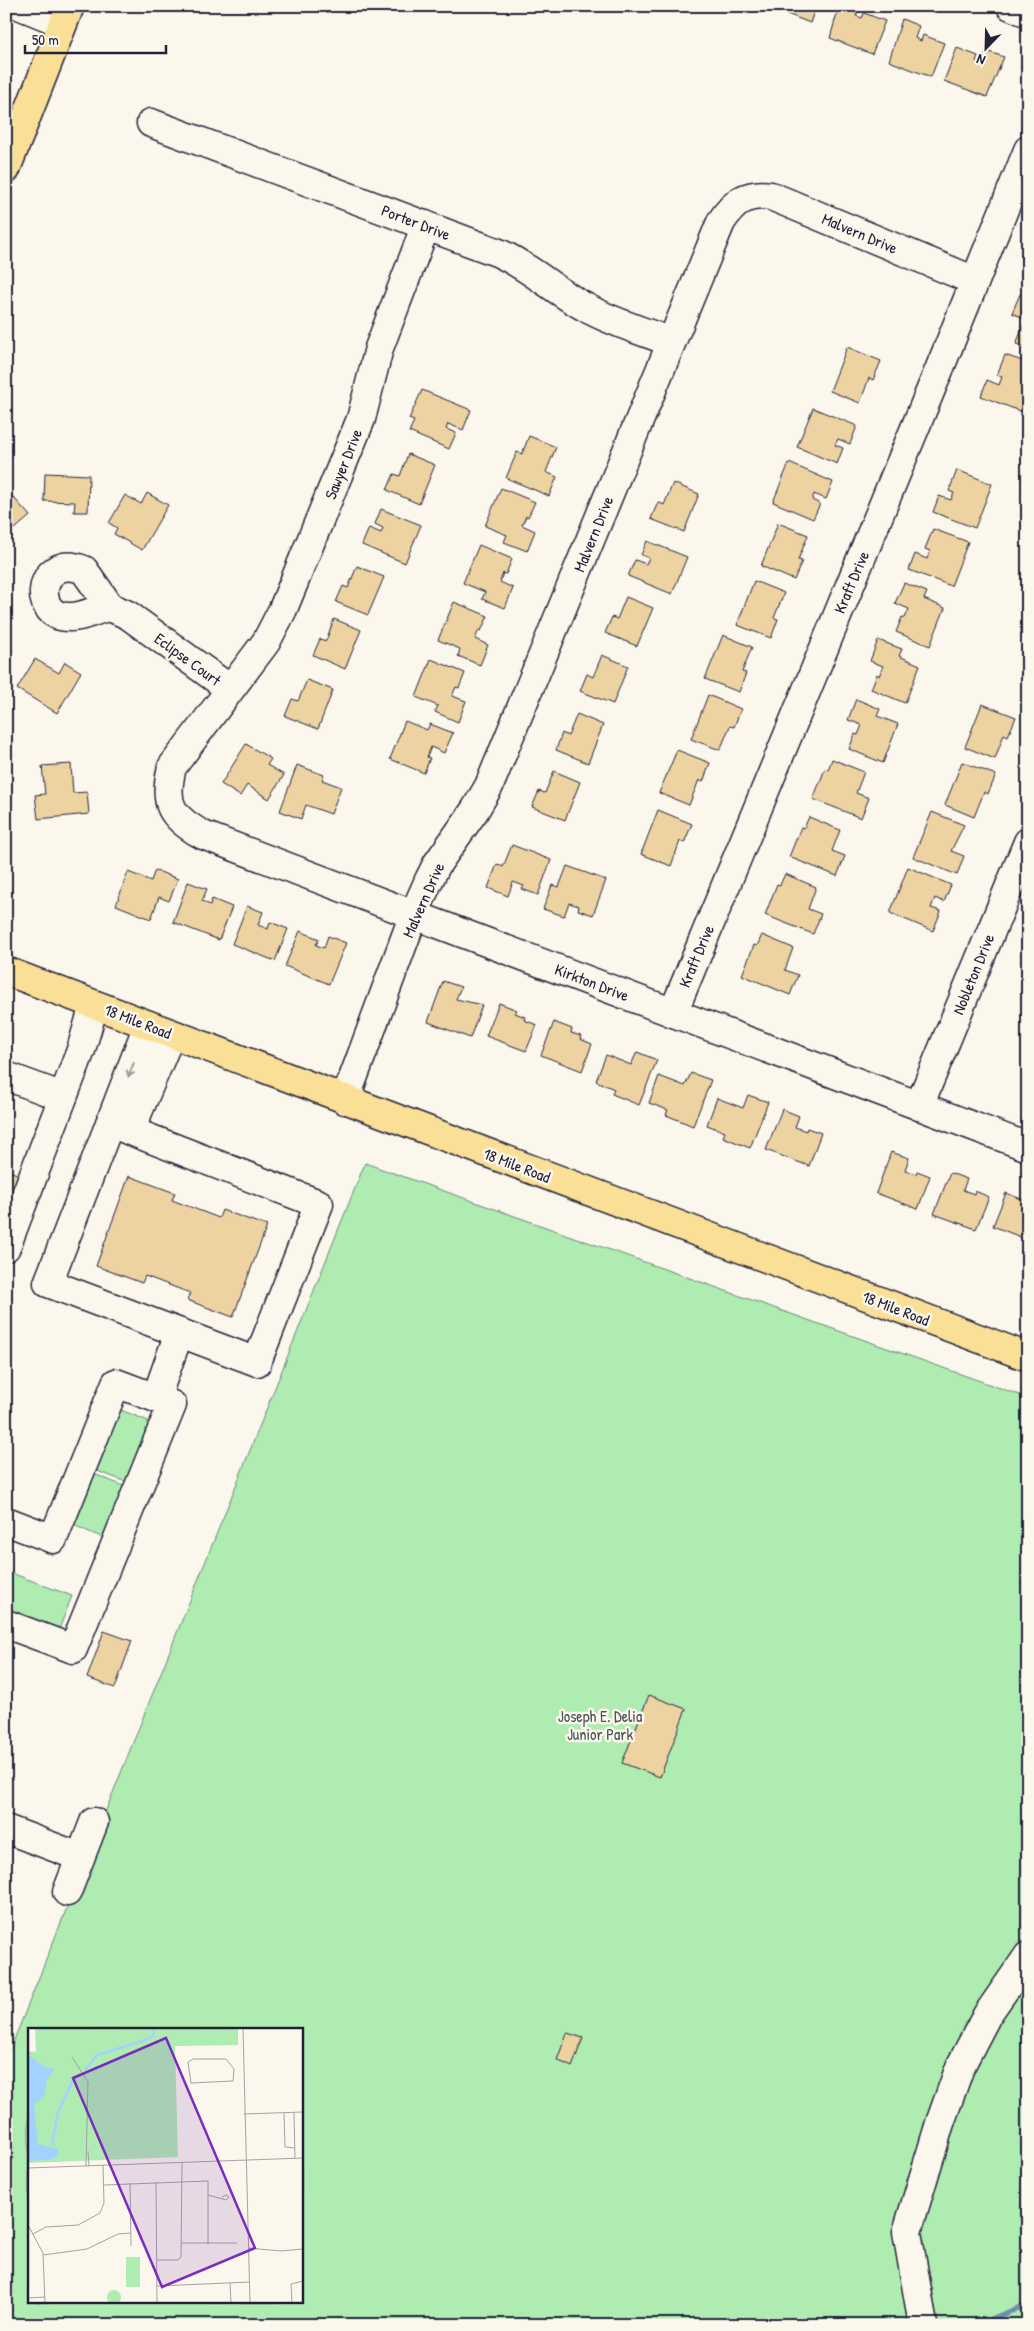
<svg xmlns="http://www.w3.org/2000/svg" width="1034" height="2331" viewBox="0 0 1034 2331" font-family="'Patrick Hand',sans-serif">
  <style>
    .green { fill: #aeecb2; stroke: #688776; fill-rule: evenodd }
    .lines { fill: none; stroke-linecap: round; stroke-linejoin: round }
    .stream { stroke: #6f8cb1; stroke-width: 5.5 }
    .building { fill: #edd3a2; stroke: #22223b }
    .minor-casing { stroke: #22223b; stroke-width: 31 }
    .major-casing { stroke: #22223b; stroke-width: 31 }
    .minor { stroke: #fbf7ec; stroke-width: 28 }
    .major { stroke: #fadf96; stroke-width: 28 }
    .oneway { stroke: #99979c }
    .labels { text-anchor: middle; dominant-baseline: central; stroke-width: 5; stroke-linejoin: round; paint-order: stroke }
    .street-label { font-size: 16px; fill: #22223b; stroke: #fbf7ec }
    .park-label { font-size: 16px; fill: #455459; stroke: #fbf7ec }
    .inset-river { fill: none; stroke: #a2d2ff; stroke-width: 2.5 }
    .inset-road { fill: none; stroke: #a4a2a5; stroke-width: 1 }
    .view { fill: #7b2cbf; fill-opacity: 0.15; stroke: #7b2cbf; stroke-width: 2.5 }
    .inset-edge { fill: none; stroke: #22223b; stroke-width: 2.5 }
  </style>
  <rect width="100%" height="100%" fill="#fbf7ec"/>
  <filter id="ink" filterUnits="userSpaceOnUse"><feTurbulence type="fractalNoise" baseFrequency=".02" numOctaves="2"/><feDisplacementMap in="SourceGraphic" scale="10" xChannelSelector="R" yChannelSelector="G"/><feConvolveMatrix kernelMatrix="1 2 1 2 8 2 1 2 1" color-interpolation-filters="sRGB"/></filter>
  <g filter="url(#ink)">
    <g class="green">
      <path d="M365,1163l663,235v927h-1022v-265zM29,2030h272v272h-272z"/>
      <path d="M116,1408l37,15 -24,60 -37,-14z"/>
      <path d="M92,1473l36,15 -22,51 -35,-15z"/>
      <path d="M6,1571l66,25 -18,46 -48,-18z"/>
    </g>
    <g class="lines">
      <path class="stream" d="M977,2325l51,-21"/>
    </g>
    <g class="building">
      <path d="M773,6h43l-6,17 -38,-15z"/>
      <path d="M839,6h21l-4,10 6,2 2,-5 21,8 -13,33 -42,-16z"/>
      <path d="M902,19l17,7 -4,12 6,3 2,-6 21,8 -13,34 -42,-16z"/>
      <path d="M957,48l21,8 -2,5 6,2 4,-12 18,6 -17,40 -43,-16z"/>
      <path d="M1020,294l8,3v51l-12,-4 10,-25 -14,-6z"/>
      <path d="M847,347l34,14 -8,19 -4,-2 -9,25 -30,-12z"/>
      <path d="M1005,355l23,8v35l-6,14 -41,-16 6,-16 12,5 3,-8 -5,-2z"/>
      <path d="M422,390l49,20 -8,20 -15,-6 -2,5 10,4 -7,16 -40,-17 5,-11 -5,-2z"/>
      <path d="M813,408l44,18 -7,18 -12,-5 -3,6 8,3 -6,16 -40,-17z"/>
      <path d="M529,436l27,11 -10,25 11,5 -8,19 -43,-18 11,-26 5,2z"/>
      <path d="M408,454l27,11 -16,39 -32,-14 7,-16 6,2z"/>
      <path d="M789,463l44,19 -7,17 -12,-5 -2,6 8,4 -7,15 -40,-17z"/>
      <path d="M957,470l35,14 -17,44 -42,-16 6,-16 12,4 3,-7 -5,-2z"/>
      <path d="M45,473l44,2 -1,37h-14l1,-10 -31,-1z"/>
      <path d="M673,483l26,11 -15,38 -33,-13 7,-17 6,3z"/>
      <path d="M501,488l34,14 -7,15 -2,-1 -4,9 13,6 -8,20 -23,-9 3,-7 -22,-9z"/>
      <path d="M6,489l24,27 -15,13 -7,-8 -2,2z"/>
      <path d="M147,493l21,12 -26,45 -28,-16 3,-6 -8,-5 16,-28 16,9z"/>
      <path d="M381,509l40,16 -16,38 -43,-18 7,-17 12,5 2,-5 -8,-4z"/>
      <path d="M778,523l30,12 -10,25 4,1 -8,19 -33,-14z"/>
      <path d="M933,529l35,13 -17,44 -42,-16 6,-16 12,5 3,-8 -5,-2z"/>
      <path d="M647,541l40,16 -15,37 -44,-18 7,-16 11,4 3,-6 -8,-3z"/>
      <path d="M479,545l33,14 -6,15 -3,-1 -3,9 13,6 -8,20 -23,-9 3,-7 -22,-9z"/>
      <path d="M357,566l27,11 -16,38 -32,-13 7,-16 5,2z"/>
      <path d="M754,581l30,12 -10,25 4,1 -7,19 -34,-13z"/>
      <path d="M904,583l23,9 -3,7 21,9 -15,38 -34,-14 6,-15 3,1 4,-9 -14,-6z"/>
      <path d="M626,597l27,11 -16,38 -32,-13 7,-16 5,2z"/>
      <path d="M454,602l34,14 -7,15 -2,-1 -4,9 13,6 -8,20 -22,-9 2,-7 -22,-9z"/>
      <path d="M334,619l27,11 -16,39 -32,-14 7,-16 6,2z"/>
      <path d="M723,635l29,12 -10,25 4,1 -7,19 -34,-13z"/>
      <path d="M878,640l24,9 -3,7 21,9 -15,38 -34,-14 6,-15 2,2 4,-10 -13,-5z"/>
      <path d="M602,655l26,11 -15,38 -33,-13 7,-17 6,3z"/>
      <path d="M6,656l5,6 -5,4z"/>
      <path d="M35,659l24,14 6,-11 16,10 -24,41 -40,-24z"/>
      <path d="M431,659l34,14 -6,15 -3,-1 -4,9 14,5 -8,21 -23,-10 3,-6 -22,-9z"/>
      <path d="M307,680l26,10 -15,39 -33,-13 7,-17 6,2z"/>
      <path d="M708,695l33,14 -7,18 -4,-1 -10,24 -29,-11z"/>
      <path d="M856,699l24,10 -3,7 21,8 -15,39 -34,-14 6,-15 3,1 4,-10 -14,-5z"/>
      <path d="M982,704l34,13 -8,19 -4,-2 -9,25 -30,-12z"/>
      <path d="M577,714l26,11 -15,38 -32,-13 6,-17 6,3z"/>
      <path d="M405,721l22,9 3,-6 23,9 -9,20 -13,-6 -4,10 3,1 -6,15 -34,-14z"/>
      <path d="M246,744l25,15 -4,6 17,10 -15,24 -22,-14 -7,11 -19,-12z"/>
      <path d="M677,750l33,13 -7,19 -4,-2 -10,25 -30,-12z"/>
      <path d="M832,759l32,13 -8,21 13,5 -8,20 -48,-19 12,-30 3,1z"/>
      <path d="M962,762l34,13 -8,19 -4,-2 -10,25 -29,-12z"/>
      <path d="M71,764l2,29 14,-1 2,22 -51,5 -3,-24 10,-1 -3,-28z"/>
      <path d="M297,765l27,10 -2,5 19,7 -10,27 -25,-9 -5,14 -21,-8z"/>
      <path d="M554,771l26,11 -15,38 -33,-13 7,-16 6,2z"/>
      <path d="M658,810l34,14 -8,19 -4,-2 -9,25 -30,-12z"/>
      <path d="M932,812l32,13 -13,26 13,5 -7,19 -44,-18z"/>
      <path d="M809,817l31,13 -8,21 13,5 -8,20 -48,-19 12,-30 3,1z"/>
      <path d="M512,845l39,15 -13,35 -16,-6 2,-3 -11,-4 -5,14 -20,-8 9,-24 6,3z"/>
      <path d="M567,866l39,14 -13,35 -15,-5 1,-4 -10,-3 -5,13 -21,-7 9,-24 7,2z"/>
      <path d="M908,867l43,18 -7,17 -9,-4 -4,10 10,3 -8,20 -43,-18z"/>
      <path d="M155,870l23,9 -9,22 -10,-4 -8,22 -35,-14 12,-33 23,9z"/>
      <path d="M785,874l31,13 -8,22 13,5 -8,20 -48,-19 12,-31 3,1z"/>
      <path d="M188,882l19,7 -5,12 8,4 2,-6 20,8 -13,33 -46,-18z"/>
      <path d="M247,906l16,6 -5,13 10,4 2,-7 18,7 -13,32 -43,-17z"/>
      <path d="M300,931l19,8 -3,6 8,3 4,-12 18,7 -17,41 -44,-18z"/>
      <path d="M762,935l31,13 -8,22 13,5 -8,20 -48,-20 12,-30 3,1z"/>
      <path d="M443,981l18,6 -5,12 26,6 -12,33 -42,-16z"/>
      <path d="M499,1003l18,7 -2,3 10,4 -1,3 13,5 -11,26 -40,-15z"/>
      <path d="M554,1022l18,7 -1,4 10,3 -1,3 12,5 -10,27 -41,-16z"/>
      <path d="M637,1052l20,8 -18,45 -27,-11 2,-5 -18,-8 10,-26 25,10z"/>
      <path d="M691,1073l20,7 -18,46 -27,-11 2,-5 -19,-7 10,-27 26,10z"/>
      <path d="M748,1095l20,7 -18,46 -27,-11 2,-5 -18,-7 10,-27 26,10z"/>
      <path d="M782,1109l17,7 -4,11 11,4 1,-3 14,5 -12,33 -43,-16z"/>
      <path d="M891,1152l18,6 -4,12 11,4 1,-3 13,5 -12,33 -42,-16z"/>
      <path d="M7,1170l20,8 -21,55v-61z"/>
      <path d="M950,1173l17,6 -4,11 11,4 1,-3 14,6 -13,32 -42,-15z"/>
      <path d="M129,1176l46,17 -3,7 47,18 3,-8 45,16 -34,91 -46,-17 3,-7 -45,-17 -3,7 -46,-17z"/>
      <path d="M1006,1193l18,7 -2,4 6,2v34l-35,-14z"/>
      <path d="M104,1631l28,10 -17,47 -28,-10z"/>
      <path d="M649,1695l37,14 -26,68 -38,-14z"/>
      <path d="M567,2033l16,5 -11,29 -15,-7z"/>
    </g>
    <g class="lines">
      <defs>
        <g id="minor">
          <path d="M21,6l42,17"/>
          <path d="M1011,6l17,7"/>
          <path d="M151,123l348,130c31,14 56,38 86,54 26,15 58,24 86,35"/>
          <path d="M426,225l-47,123 -18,71 -78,190 -17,33 -94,125c-9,36 -2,50 31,68l825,312"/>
          <path d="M110,607c-14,2 -28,11 -41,10 -40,0 -30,-66 15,-47l26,37 18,8 102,74"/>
          <path d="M673,1013l266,-643 89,-220"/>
          <path d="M6,1076l57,21"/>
          <path d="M345,1100l69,-186 15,-34 8,-16 38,-54 14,-24 232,-564c13,-20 26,-30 50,-26l204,85"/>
          <path d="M919,1106l109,-264"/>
          <path d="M110,1123l209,81 -62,158 -209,-79z"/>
          <path d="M110,1123l38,-98"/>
          <path d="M130,1131l41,-97"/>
          <path d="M6,1247l75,-197 13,-45"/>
          <path d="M6,1521l47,18 63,-156 40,15 23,-65"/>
          <path d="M6,1624l67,25 99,-244 -16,-7"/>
          <path d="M6,1829l74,28"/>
          <path d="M67,1892l27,-70"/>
          <path d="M923,2325l-16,-93 33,-109 20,-56 27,-52 41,-59"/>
        </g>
        <g id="major">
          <path d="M6,169l64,-163"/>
          <path d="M6,971l1022,386"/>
        </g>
      </defs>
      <use href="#minor" class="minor-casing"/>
      <use href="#major" class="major-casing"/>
      <use href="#minor" class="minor"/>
      <use href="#major" class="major"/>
    </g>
    <defs><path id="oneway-shaft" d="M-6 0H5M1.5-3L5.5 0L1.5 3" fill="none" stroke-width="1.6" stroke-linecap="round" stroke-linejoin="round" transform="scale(1.25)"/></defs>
    <use class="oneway" href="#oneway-shaft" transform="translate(131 1070) rotate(111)"/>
  </g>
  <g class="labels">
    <g class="street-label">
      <text transform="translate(416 222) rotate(21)">Porter Drive</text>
      <text transform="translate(860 233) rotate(23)">Malvern Drive</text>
      <text transform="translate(343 464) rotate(-68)">Sawyer Drive</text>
      <text transform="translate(593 534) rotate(-68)">Malvern Drive</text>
      <text transform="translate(851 582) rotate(-67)">Kraft Drive</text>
      <text transform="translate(188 659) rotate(36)">Eclipse Court</text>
      <text transform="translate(423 900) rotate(-66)">Malvern Drive</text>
      <text transform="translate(696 956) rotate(-67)">Kraft Drive</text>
      <text transform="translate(973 974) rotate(-68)">Nobleton Drive</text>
      <text transform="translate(592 982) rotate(21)">Kirkton Drive</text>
      <text transform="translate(138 1021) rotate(21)">18 Mile Road</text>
      <text transform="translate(517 1165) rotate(21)">18 Mile Road</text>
      <text transform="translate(896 1308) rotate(21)">18 Mile Road</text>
    </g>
    <g class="park-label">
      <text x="600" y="1716">Joseph E. Delia<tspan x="600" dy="18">Junior Park</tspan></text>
    </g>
  </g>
  <g transform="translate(28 2028)">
    <rect width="275" height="275" fill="#fbf7ec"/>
    <path d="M7,0h203v17l-63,1 3,111 -150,6v-112l8,1zM98,229h14v30h-14zM79 269a7 7 0 1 1 14 0a7 7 0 1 1-14 0Z" fill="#aeecb2"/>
    <path d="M0,27l15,11 12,3 -8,10 -3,18 -10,7 4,40 20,5 1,5 -7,5 -24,2z" fill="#a2d2ff"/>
    <path class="inset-river" d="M57,42l12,-15 48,-15 8,-4 2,-8M24,117l6,-33 14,-30 7,-7"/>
    <path class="inset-road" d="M215,0l7,275M44,29l16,25 -2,84M165,31h33l8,10 -1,12 -42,2 -3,-21zM256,85l1,34 10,1M266,85l1,45M216,86l59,-2M60,123l1,15M0,140l275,-10M128,154l1,121M102,155l1,63M76,157l104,-4v63M180,167l18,5 3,-3 -3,-2 -4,2M0,197l15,28 2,50M5,206l13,-7 32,-2 22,-12 4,-10 -1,-38M154,215h55M220,220l33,3 22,-2M15,227l44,-6 31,-15 13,-1M129,232h21l3,-3 1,-95M202,255l1,20M129,258l93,-4M0,270l17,-1M264,275l-1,-19 12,-3"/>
    <path class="view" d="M138,10l89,210 -93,39 -89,-209z"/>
    <rect width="275" height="275" class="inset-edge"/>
  </g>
  <rect width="1034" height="2331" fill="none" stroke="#fbf7ec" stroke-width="25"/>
  <rect x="12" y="12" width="1009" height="2306" fill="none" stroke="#22223b" stroke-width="2" filter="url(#ink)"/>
  <g transform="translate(986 48) rotate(203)" stroke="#fbf7ec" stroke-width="4" paint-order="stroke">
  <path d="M0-4L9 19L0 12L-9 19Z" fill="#22223b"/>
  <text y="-8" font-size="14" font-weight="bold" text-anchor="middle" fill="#22223b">N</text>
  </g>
  <path d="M25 45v8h141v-8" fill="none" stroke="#22223b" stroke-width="2.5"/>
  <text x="32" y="45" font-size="15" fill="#22223b" stroke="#fbf7ec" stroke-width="4" paint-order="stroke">50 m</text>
</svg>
